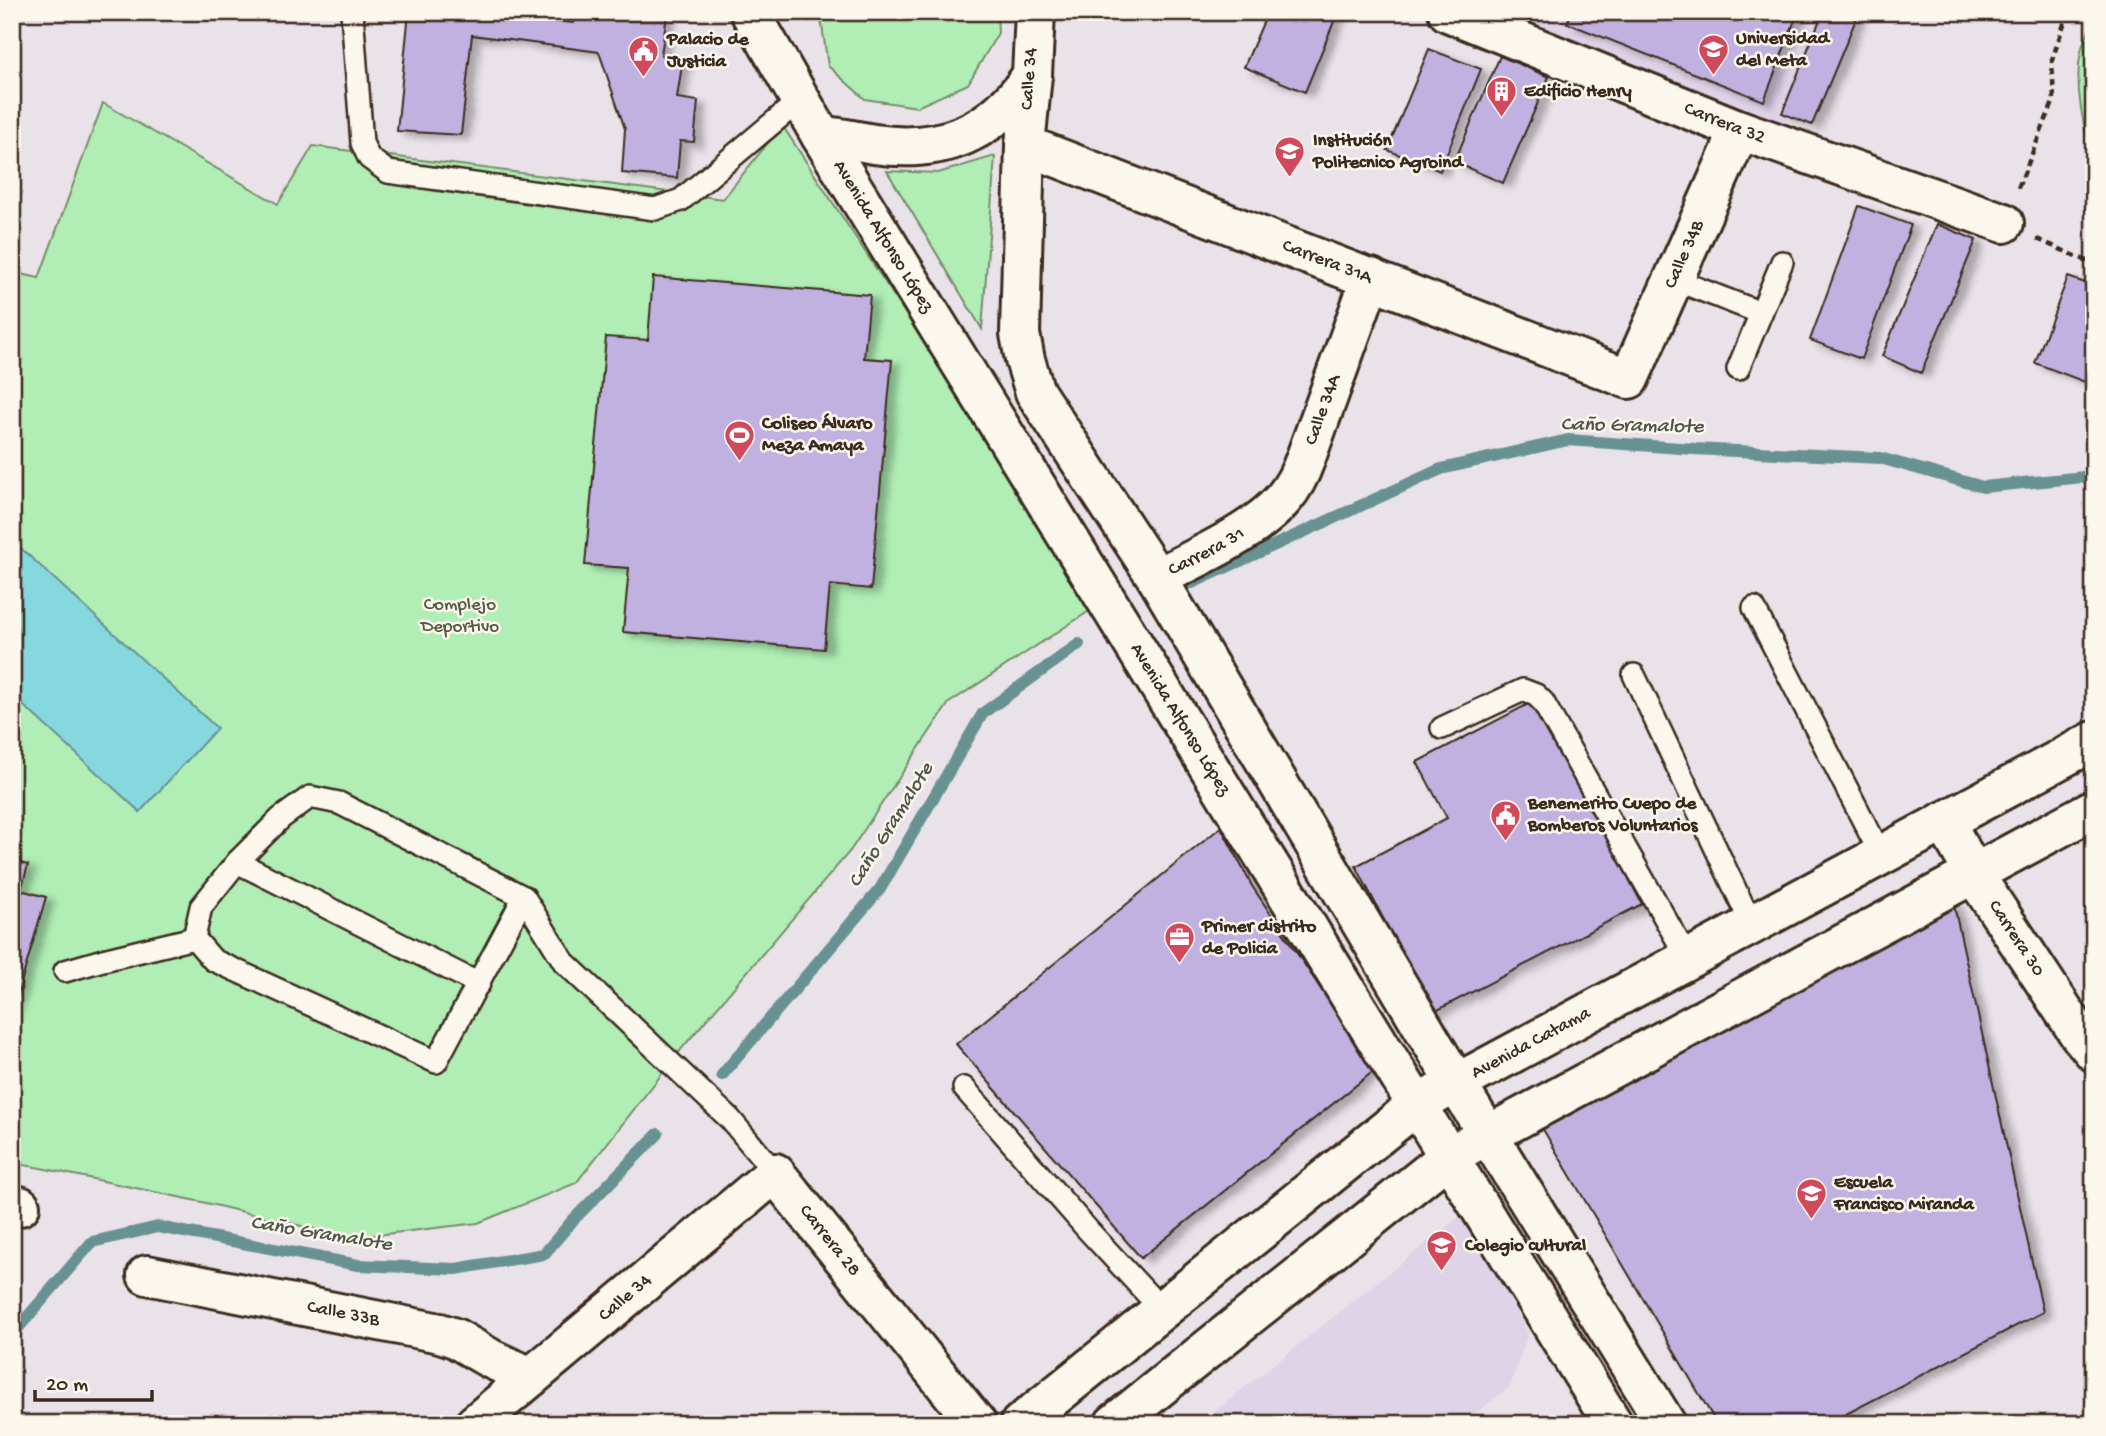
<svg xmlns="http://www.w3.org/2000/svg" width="2106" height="1436" viewBox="0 0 2106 1436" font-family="'Gochi Hand',sans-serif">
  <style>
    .built { fill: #ded3e7 }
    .green { fill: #b0eeb5; stroke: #768c6a; stroke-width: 2 }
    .water { fill: #86d8df; stroke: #689292; stroke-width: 2 }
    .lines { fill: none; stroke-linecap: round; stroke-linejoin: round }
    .stream { stroke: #689292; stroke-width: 12 }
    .building { fill: #c1b1e1; stroke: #3b2a1e; stroke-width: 2; filter: url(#shadow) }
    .lane-casing { stroke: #3b2a1e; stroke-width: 26 }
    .street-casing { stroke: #3b2a1e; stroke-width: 44 }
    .secondary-casing { stroke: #3b2a1e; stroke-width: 44 }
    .path { stroke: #3b2a1e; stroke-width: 4.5; stroke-dasharray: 7 5; stroke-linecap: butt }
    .lane { stroke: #fbf7ec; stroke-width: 21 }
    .street { stroke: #fbf7ec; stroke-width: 38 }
    .secondary { stroke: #fbf7ec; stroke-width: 38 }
    .labels { text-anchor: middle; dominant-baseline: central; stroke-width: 5; stroke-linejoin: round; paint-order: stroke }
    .poi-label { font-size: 19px; font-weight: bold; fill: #3b2a1e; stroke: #fbf7ec; text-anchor: start }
    .street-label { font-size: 19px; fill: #3b2a1e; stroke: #fbf7ec }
    .park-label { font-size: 19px; fill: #585b44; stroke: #fbf7ec }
    .water-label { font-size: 21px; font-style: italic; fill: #4e564e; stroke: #fbf7ec }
  </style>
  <defs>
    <filter id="shadow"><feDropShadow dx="8" dy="4.5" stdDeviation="3.5" flood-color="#0004"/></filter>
  </defs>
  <rect width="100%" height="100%" fill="#eae2e9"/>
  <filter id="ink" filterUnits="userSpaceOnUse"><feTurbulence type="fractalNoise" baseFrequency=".0143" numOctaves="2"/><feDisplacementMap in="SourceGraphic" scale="14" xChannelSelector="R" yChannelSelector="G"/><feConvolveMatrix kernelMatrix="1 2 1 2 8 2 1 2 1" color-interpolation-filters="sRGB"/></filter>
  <g filter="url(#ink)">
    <g class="built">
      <path d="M1466,12h366l-56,130z"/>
      <path d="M1464,1213l64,120 -18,54 -49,37h-262z"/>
    </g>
    <g class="green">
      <path d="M820,12h177l1,21 -30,51 -51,23 -52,-8 -37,-33z"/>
      <path d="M2094,21v145c-9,-36 -21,-77 -13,-115 2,-10 8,-21 13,-30z"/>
      <path d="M103,103l175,101 35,-58 410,53 59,-74 315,481 -148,97 -99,148 -166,195 -108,137 -98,40 -127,15 -149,-36 -161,-34 -29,-5v-891l27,6z"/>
      <path d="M995,156l-13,173 -95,-158 51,2z"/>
    </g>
    <path class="water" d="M12,540l205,188 -77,84 -128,-117z"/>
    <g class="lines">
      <g class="stream">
        <path d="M1192,583l249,-114 127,-29 126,9 186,9 103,29 111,-11"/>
        <path d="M722,1075l158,-186 103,-176 96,-69"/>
        <path d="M12,1335l80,-93 66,-15 200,38 98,4 88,-15 29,-34 85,-86"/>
      </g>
    </g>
    <g class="building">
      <path d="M409,12h117l-1,6 48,5 2,-11h75l17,3 -6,40 22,3 -6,40 21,3 -4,41 -14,-1 -3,37 -55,-5 3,-44 -26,-77 -127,-17 -11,100 -64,-4z"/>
      <path d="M1257,12h81l-33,80 -61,-25 22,-51z"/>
      <path d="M1572,12h226l-34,89 -197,-78z"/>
      <path d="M1823,12h36l-47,113 -30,-12z"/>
      <path d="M1429,49l52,20 -41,102 -53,-21z"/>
      <path d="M1500,56l49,21 -46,106 -49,-21z"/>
      <path d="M1859,206l52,19 -50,134 -51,-19z"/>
      <path d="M1937,224l39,16 -55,133 -39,-17z"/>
      <path d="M653,277l217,18 -6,63 28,2 -21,229 -41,-4 -6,64 -201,-17 6,-64 -44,-3 21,-228 42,3z"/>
      <path d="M2068,277l26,9v74l-9,22 -50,-19z"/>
      <path d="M1536,700l106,204 -210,109 -76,-147 91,-48 -30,-56z"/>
      <path d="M1221,827l31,59 123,184 -234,188 -185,-214z"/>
      <path d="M12,861l16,4 -7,25 25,7 -34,117z"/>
      <path d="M1953,901l90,411 -216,112h-110l-176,-298z"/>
    </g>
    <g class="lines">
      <defs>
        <g id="lane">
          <path d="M352,12l10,131 7,15 19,14 267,37 26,-9 119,-100"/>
          <path d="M1673,279l88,34"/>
          <path d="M1738,369l44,-107"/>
          <path d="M1754,608l127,247"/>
          <path d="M1634,675l118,250"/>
          <path d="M1442,728l81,-38 13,5 7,7 145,257"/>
          <path d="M237,862l242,122"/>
          <path d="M194,938l19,22 223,102 88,-165"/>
          <path d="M65,971l38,-11 91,-22 7,-31 36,-45 44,-44 29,-21 29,6 185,94 40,65 166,157 45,54"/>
          <path d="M964,1088l123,141 75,81"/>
        </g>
        <g id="street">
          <path id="s1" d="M1448,12l292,118 264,93"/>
          <path id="s2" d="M1025,145l604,234 111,-249"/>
          <path id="s3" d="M1157,578c40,-21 99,-46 127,-80 10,-12 16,-24 21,-38l66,-182"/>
          <path id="s4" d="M1944,821l35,61 100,152 15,18"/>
          <path d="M12,1205l8,1"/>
          <path id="s5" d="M147,1275l293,58 15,5 36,21 40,18"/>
          <path id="s6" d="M475,1424l300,-251 202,251"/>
        </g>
        <g id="secondary">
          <path id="s7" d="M750,12l71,124 792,1288"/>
          <path d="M1035,12l-3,63 -7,70 -5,189 5,26 10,32 122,186 299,505 210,341"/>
          <path d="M821,136c19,1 35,5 53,8 69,10 119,-11 158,-69"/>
          <path id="s8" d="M1020,1424l398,-320 676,-363"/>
          <path d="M1114,1424l335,-268 645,-347"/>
        </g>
      </defs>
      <use href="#lane" class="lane-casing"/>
      <use href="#street" class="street-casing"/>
      <use href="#secondary" class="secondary-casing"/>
      <g class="path">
        <path d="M2018,188l36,-88 -2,-40 16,-48"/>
        <path d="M2037,239l57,25"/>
      </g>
      <use href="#lane" class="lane"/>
      <use href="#street" class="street"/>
      <use href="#secondary" class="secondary"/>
    </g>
  </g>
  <defs>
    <symbol id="university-pin" viewBox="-11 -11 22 30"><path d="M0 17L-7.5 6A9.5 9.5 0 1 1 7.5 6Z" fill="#d1495b" stroke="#fbf7ec"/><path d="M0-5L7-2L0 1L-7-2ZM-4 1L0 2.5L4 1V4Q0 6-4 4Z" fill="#fff"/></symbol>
    <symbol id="civic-pin" viewBox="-11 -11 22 30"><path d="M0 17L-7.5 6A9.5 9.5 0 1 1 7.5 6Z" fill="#d1495b" stroke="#fbf7ec"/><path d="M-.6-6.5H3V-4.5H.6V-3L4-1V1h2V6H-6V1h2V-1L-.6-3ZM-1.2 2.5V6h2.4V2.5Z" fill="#fff"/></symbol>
    <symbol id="building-pin" viewBox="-11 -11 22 30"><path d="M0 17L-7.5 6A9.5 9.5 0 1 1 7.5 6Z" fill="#d1495b" stroke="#fbf7ec"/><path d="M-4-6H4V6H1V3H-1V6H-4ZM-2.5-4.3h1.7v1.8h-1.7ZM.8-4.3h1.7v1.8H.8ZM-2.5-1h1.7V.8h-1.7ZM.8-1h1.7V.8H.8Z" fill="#fff"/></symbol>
    <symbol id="school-pin" viewBox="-11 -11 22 30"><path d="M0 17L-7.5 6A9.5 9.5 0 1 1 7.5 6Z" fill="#d1495b" stroke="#fbf7ec"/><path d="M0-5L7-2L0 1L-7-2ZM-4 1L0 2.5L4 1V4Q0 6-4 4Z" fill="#fff"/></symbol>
    <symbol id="stadium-pin" viewBox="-11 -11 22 30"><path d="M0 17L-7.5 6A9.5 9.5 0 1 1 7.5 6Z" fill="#d1495b" stroke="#fbf7ec"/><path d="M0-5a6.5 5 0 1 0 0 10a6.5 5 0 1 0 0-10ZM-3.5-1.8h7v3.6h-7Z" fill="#fff"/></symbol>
    <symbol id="office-pin" viewBox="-11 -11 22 30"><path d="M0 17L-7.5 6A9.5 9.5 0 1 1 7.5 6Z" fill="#d1495b" stroke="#fbf7ec"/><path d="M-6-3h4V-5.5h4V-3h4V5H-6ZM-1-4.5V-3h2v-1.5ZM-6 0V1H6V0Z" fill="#fff"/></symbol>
  </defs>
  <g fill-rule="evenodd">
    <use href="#university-pin" x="1696" y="32" width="35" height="47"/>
    <use href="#civic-pin" x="626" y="34" width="35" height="47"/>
    <use href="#building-pin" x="1484" y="74" width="35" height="47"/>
    <use href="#school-pin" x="1272" y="134" width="35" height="47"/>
    <use href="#stadium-pin" x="722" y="418" width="35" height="47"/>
    <use href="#civic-pin" x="1488" y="798" width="35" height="47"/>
    <use href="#office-pin" x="1162" y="920" width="35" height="47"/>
    <use href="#school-pin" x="1794" y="1176" width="35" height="47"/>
    <use href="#school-pin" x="1424" y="1228" width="35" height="47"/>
  </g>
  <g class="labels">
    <g class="poi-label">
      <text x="1736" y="39">Universidad<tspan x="1736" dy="22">del Meta</tspan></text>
      <text x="667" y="40">Palacio de<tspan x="667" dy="22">Justicia</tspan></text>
      <text x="1524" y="92">Edificio Henry</text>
      <text x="1313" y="141">Institución<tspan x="1313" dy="22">Politecnico Agroind</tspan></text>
      <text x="762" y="424">Coliseo Álvaro<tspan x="762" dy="22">Meza Amaya</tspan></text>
      <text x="1528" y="804">Benemerito Cuepo de<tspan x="1528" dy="22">Bomberos Voluntarios</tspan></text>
      <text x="1202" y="927">Primer distrito<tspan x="1202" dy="22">de Policia</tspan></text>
      <text x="1834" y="1183">Escuela<tspan x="1834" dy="22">Francisco Miranda</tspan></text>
      <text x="1465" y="1246">Colegio cultural</text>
    </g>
    <g class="street-label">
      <text transform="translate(1030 79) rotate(-86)">Calle 34</text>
      <text stroke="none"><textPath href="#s1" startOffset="298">Carrera 32</textPath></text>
      <text stroke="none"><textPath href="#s7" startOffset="261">Avenida Alfonso López</textPath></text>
      <text stroke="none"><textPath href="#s2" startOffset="784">Calle 34B</textPath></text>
      <text stroke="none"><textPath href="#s2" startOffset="324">Carrera 31A</textPath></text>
      <text stroke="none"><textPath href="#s3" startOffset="248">Calle 34A</textPath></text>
      <text stroke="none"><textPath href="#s3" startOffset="56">Carrera 31</textPath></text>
      <text stroke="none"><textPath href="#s7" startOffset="828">Avenida Alfonso López</textPath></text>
      <text stroke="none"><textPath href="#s4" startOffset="138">Carrera 30</textPath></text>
      <text stroke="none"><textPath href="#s8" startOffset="639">Avenida Catama</textPath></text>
      <text stroke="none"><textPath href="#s6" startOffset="478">Carrera 28</textPath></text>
      <text stroke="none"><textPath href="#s6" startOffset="196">Calle 34</textPath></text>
      <text stroke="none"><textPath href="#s5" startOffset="200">Calle 33B</textPath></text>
    </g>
    <g class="park-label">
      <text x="460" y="605">Complejo<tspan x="460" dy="22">Deportivo</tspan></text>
    </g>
    <g class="water-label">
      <text transform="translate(1632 427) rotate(1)">Caño Gramalote</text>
      <text transform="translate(892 826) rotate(-58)">Caño Gramalote</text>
      <text transform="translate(321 1235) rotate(9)">Caño Gramalote</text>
    </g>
  </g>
  <rect width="2106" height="1436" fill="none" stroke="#fbf7ec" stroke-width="42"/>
  <rect x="21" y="21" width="2064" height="1394" fill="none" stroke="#3b2a1e" stroke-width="2.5" filter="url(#ink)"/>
  <path d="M35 1390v10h117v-10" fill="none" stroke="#3b2a1e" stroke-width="3.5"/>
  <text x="46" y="1390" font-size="21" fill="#3b2a1e" stroke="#fbf7ec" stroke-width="5" paint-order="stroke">20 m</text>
</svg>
